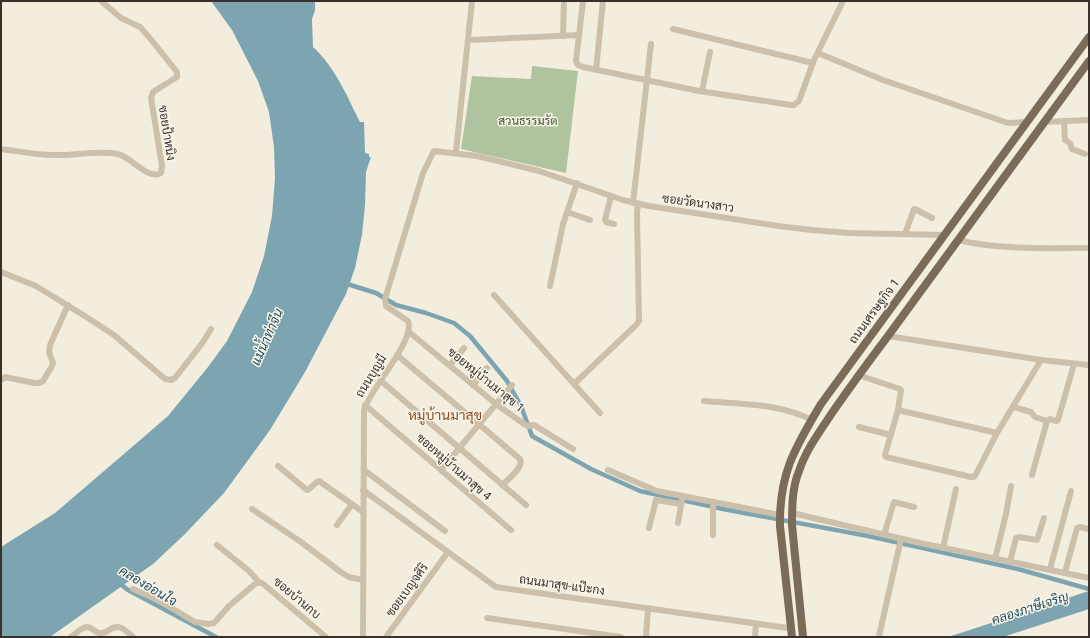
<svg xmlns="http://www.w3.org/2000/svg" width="1090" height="638" viewBox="0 0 1090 638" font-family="Roboto,Sarabun,sans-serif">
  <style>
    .green { fill: #afc39e }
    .water { fill: #7da5b1 }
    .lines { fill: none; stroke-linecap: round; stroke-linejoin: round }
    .canal { stroke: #7da5b1; stroke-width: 4.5 }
    .minor { stroke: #ccc0aa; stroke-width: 6 }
    .major { stroke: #7b6c5a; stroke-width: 8 }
    .labels { text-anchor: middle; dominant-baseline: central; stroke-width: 3; stroke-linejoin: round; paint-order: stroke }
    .park-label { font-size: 12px; fill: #40582d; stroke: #faf6eb }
    .street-label { font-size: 12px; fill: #39312a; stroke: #faf6eb }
    .water-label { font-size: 13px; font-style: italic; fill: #1e4c5c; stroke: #faf6eb }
    .quarter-label { font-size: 14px; fill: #8a4e21; stroke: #faf6eb }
  </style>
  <rect width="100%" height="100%" fill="#f3edde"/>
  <path class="green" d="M532,66l46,5 -12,102 -105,-24 11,-73 59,3z"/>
  <g class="water">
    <path d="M211,1h104v9l-3,9 1,28c22,20 34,49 47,75h4l1,31 4,1v3h2l-5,15 -1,33 -3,30 -7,33 -9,26 -41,78 -35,58 -46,63 -40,42 -31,29 -103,73h-49v-90l54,-34 77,-66 36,-31 40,-49 19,-26 25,-49 12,-36 8,-40 3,-38 -1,-31 -5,-35 -11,-31 -26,-51z"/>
    <path d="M1089,591v18l-86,28h-55z"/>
  </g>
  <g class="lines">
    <g class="canal">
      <path d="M344,283l32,10 20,12 30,8 28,10 16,13 37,45 14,25 11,30 59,33 49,22 83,18 145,27 150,33 71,20"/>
      <path d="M119,583l9,7 88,47"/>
    </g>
    <g class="minor">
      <path d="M583,1l-7,60 2,4 5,2 116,24 92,14h3l5,-4 15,-41 29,-59"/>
      <path d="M673,29l140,34"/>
      <path d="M563,36l1,-35"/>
      <path d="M469,40l110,-5"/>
      <path d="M818,53l65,27 125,43 19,-1"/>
      <path d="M596,70l7,-69"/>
      <path d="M702,91l8,-39"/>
      <path d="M1044,122l45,-2"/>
      <path d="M1064,122l1,18 5,3 2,6 13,5"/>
      <path d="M1,149c17,2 35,6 52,6 19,1 47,-5 65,-1 13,3 31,27 43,19l1,-7 -11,-68 2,-6 24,-15v-5l-28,-35 -9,-10 -19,-9 -20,-17"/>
      <path d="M456,152l16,-151"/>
      <path d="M611,196l-6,24 1,2 8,2"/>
      <path d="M633,203l18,-159"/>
      <path d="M567,212l23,8"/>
      <path d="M905,234l9,-25 3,1 15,8"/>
      <path d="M958,240c42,10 88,8 131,8"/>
      <path d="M1,272l35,14 52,32 26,17 51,44 6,1 4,-2 28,-36 8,-13"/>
      <path d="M550,286l13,-62 14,-41"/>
      <path d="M494,295l106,118"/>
      <path d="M409,332l87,72 28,20 4,2 6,-1 39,24"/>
      <path d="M888,336l153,24 48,5"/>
      <path d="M397,355l123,104c4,9 -12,20 -18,26"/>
      <path d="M450,365l14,-17"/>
      <path d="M858,375l42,14 1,1 -3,20 -13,45 1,2 85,20h3l2,-3 21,-41 44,-73"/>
      <path d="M1,380l4,-3 29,6h5l4,-2 9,-15 1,-3 -4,-11 1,-7 18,-40"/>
      <path d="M381,381l145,124"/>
      <path d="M574,384l62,-59 3,-4 -2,-108 1,-9"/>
      <path d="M473,385l14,-17"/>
      <path d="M704,401c36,3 75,2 108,19"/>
      <path d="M365,405l146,125"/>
      <path d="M1014,407l17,5 4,5 12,4"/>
      <path d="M898,410l99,23"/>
      <path d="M859,427l32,8"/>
      <path d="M278,466l29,24 2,-1 8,-7 2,-1 44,31"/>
      <path d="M364,470l81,61"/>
      <path d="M441,470l71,-85"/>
      <path d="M608,470l49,21 123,24"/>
      <path d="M1032,475l15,-54 3,-2 6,2 2,-1 16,-56"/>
      <path d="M363,490l133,97 292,41"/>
      <path d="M252,509l49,33 41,31 7,4 14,3"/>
      <path d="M792,513l128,30 169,35"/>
      <path d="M678,523l4,-23"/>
      <path d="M337,525l15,-21"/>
      <path d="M649,528l7,-28 25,4"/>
      <path d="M713,535v-33"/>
      <path d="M884,535l10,-33 20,5"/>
      <path d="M217,545l32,26 10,11"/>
      <path d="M943,548l13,-59"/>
      <path d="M995,559l11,-45 5,-28"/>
      <path d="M1010,562l6,-24 3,-1 18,3 7,-22"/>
      <path d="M1050,569l21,-78"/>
      <path d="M1065,572l12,-44 3,-1 9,2"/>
      <path d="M133,589l25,11 37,22 14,2 5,-1 15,-17 27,-23h6l64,54"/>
      <path d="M487,618l134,19"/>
      <path d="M879,636l22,-97"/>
      <path d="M71,637c6,-4 14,-14 21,-8 3,2 5,4 8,4 4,1 6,-1 9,-3 10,-7 16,0 24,7"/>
      <path d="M363,637l1,-227c6,-21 52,-70 44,-89l-22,-15 -1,-7 38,-126 11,-22 43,5 62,15 84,29 26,6 129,20 34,4 37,3 96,2"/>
      <path d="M386,637l59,-81"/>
      <path d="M646,637l2,-29"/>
      <path d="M755,637l1,-13"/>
    </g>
    <g class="major">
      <path d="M792,637l-12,-111c-1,-53 15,-78 41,-122l268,-367"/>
      <path d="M803,637l-11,-112c0,-18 0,-37 7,-54 7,-21 21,-40 33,-58 18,-26 37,-52 56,-77l201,-275"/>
    </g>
  </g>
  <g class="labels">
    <g class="park-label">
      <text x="528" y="121">สวนธรรมรัต</text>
    </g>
    <g class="street-label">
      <text transform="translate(167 133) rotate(81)">ซอยป้าหนิง</text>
      <text transform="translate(698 203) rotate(8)">ซอยวัดนางสาว</text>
      <text transform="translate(874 311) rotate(-54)">ถนนเศรษฐกิจ 1</text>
      <text transform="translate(371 376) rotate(-58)">ถนนบุญมี</text>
      <text transform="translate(486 380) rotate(39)">ซอยหมู่บ้านมาสุข 1</text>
      <text transform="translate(454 467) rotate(41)">ซอยหมู่บ้านมาสุข 4</text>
      <text transform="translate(562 585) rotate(8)">ถนนมาสุข-แป๊ะกง</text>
      <text transform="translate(407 590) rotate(-54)">ซอยเบญจศิริ</text>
      <text transform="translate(297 598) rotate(40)">ซอยบ้านกบ</text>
    </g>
    <g class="water-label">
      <text transform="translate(267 337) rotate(-66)">แม่น้ำท่าจีน</text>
      <text transform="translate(148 586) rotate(31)">คลองอ่อนใจ</text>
      <text transform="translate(1030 608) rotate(-18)">คลองภาษีเจริญ</text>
    </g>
    <g class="quarter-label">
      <text x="445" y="415">หมู่บ้านมาสุข</text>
    </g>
  </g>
  <rect width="1090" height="638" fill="none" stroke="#39312a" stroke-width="4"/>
</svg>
